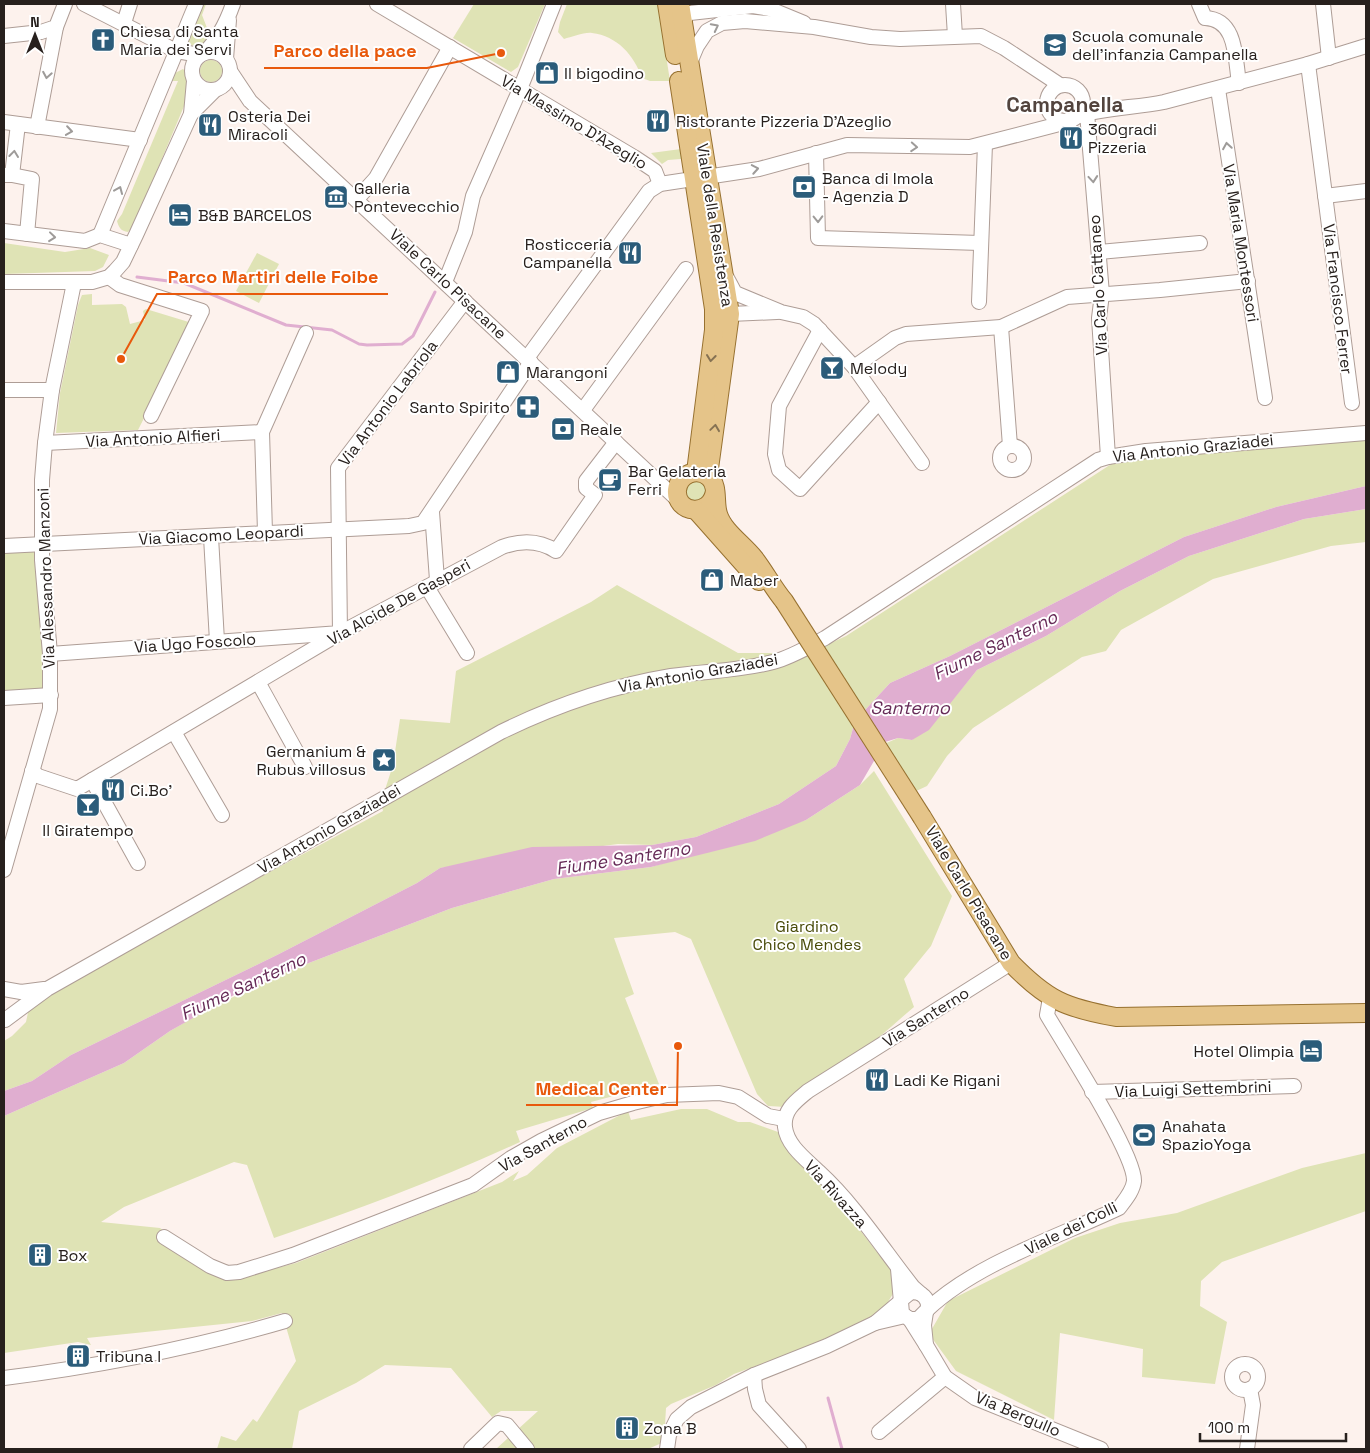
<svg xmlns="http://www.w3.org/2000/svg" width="1370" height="1453" viewBox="0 0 1370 1453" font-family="'Space Grotesk',sans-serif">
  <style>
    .green { fill: #dfe3b5 }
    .water { fill: #e0aed0 }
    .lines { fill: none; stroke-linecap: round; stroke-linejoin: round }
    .stream { stroke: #e0aed0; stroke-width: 3 }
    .minor-casing { stroke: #ae9d96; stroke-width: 16 }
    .major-casing { stroke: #977130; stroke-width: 20 }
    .minor { stroke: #fff; stroke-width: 14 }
    .major { stroke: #e5c489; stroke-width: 18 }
    .major-bridge-casing { stroke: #977130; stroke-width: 20; stroke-linecap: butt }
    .major-bridge { stroke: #e5c489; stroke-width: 18 }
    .oneway { stroke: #9e9b99 }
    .oneway2 { stroke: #867253 }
    .labels { text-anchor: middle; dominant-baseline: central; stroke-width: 4; stroke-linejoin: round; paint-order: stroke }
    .poi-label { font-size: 16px; fill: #27201d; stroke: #fff; text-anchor: start }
    .street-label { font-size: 16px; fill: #27201d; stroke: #fff }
    .park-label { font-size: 16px; fill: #484a08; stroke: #fff }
    .water-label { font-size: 18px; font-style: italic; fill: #662b57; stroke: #fff }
    .district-label { font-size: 21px; font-weight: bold; fill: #52443e; stroke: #fff }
    .leader { fill: none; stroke: #e8590c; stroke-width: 2 }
    .callout-dot { fill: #e8590c; stroke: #fff; stroke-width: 2 }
    .callout-label { font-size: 18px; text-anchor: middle; font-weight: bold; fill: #e8590c; stroke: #fff; stroke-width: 4; stroke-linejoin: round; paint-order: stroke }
  </style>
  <rect width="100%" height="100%" fill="#fdf2ed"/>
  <g class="green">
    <path d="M201,4h5l-4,11 7,18 -4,9 -11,4 -9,-4z"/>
    <path d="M474,4h71l-27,63 -7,5 -58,-34z"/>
    <path d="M567,4h91l12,77h-20l-8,-3c-8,-23 -25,-42 -50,-45 -8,-1 -20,4 -28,6l-6,-7 2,-10z"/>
    <circle cx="211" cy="71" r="11"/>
    <path d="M183,69l4,4 3,19 -56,133 -6,7c-7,-1 -9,-4 -11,-11l5,-7 56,-133h-6l3,-8z"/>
    <path d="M681,149v10l-13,1 -6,4 -11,-11z"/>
    <path d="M4,243l61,9 25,-4 19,7 -6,12 -8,4 -91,3z"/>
    <path d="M257,253l22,11 -20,39 -23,-12z"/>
    <path d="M92,294v11l30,-1 4,3 4,17 15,-4 -2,-9 3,-2 46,14 -54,107 -82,3 4,-40 18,-88 4,-10z"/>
    <path d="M1366,439v47l-90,21 -92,30 -234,119 -60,27 -35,38 -5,18 -14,27 -57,38 -83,33 -44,8 -34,-1 -178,24 -23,15 -140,72 -206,100 -39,26 -28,10v-50l8,-5 14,-14 3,-14 18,-16 336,-181 -2,-9 12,-37 7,-46 50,4 6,-52 135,-69 26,-17 121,68h71l37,-17 270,-175z"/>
    <circle cx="696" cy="491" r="10"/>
    <path d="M1366,509v33l-35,4 -118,33 -92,51 -15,21 -24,6 -109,71 -26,28 -20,30 -15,7 -30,-48 16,-7 14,2 42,-42 23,-28 69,-34 74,-45 69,-35 115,-37z"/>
    <path d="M45,541l7,158 -48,3v-159z"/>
    <path d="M874,771l78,125 -21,50 -27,33 10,28c-17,14 -33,30 -51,42 -27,18 -55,33 -77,58l-18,-1 -11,-12 -66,-155 -16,-7 -61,6 20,56 -9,4 34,86 -68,18 2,6 -77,23 4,11c-82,38 -161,67 -246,96l-27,-73 -13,-3 -110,45 -23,15 59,6 75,51 61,-16 206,-81 17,-11 -6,10 14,-6 30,-27 71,-37 3,9 50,-11h26l31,13h12l28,10 57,66 56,72 3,22 -9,15 -9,8 -55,27 -87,32 -18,11 -45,19 -5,4 -2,34 -16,7h-152l42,-38h-37l-9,6 -41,-49 -66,-3 -29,18 -57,28 -7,38h-75l4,-13 15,5 17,-22 4,3 39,-61 -14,-48 -30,8 -165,17 4,7 -13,-3 -74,11v-237l120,-53 46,-32 38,-22 80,-38 164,-63 102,-29 97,-12 155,-47 54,-35z"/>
    <path d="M1366,1153v58l-144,51 -21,19 -1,25 27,16 -12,62 -73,-7 1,-28 -83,-16 -6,87 -98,-49 -27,-37 19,-33 127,-63 45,-15 57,-10 125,-45z"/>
  </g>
  <path class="water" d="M1366,486v23l-62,10 -115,37 -69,35 -74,45 -69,34 -48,60 -17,10 -14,-2 -13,4 -25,43 -54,35 -51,21 -104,26 -97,12 -102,29 -164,63 -49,21 -69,39 -46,32 -120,53v-25l28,-10 39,-26 206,-100 140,-72 23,-15 92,-21 120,-2 44,-8 83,-33 57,-38 14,-27 5,-18 35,-38 60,-27 234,-119 92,-30z"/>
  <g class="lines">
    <g class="stream">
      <path d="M137,277l47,6 102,42 46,5 27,14 8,1 35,-1 11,-8 22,-44"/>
      <path d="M828,1398l14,51"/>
    </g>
    <defs>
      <g id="minor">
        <path d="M84,4l92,47 24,4"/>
        <path d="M377,4l257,153 21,14 5,13"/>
        <path d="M953,4l2,32"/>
        <path d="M1199,4l6,14c32,1 30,40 34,65"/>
        <path d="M1323,4l6,54"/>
        <path d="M124,23l6,-19"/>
        <path d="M676,24l14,-11 63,-7 17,3 34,14"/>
        <path d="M4,36l37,-4 15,-5 9,-23"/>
        <circle cx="211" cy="71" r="19"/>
        <path d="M204,53c14,-13 23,-32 29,-49"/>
        <path d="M226,59l3,-39"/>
        <path d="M1308,64l44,339"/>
        <path d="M689,65l8,-19 10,-15 15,-8 23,-2 69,6 57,10 29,2 81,-3 23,12 56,37"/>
        <path d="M230,71l20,30 430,401"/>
        <circle cx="1065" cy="103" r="18"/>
        <path d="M1218,89l47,309"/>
        <path d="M1087,113l15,181 -3,24 9,139"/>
        <path d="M191,114l24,-24"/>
        <path d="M1079,116c27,-9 57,-8 85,-14l144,-38 58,-18"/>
        <path d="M4,122l136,18"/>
        <path d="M37,127l19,-100"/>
        <path d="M816,153l2,85 162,5"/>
        <path d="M4,175h8l6,-51"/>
        <path d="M12,175l20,4 -5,55"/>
        <path d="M1325,196l41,-5"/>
        <path d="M357,199l19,-21 74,-131"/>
        <path d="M4,231l81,10 15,-6 31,10"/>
        <path d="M100,235l96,-231"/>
        <path d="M1099,252l101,-9"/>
        <path d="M109,277l11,8 82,26 -51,105"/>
        <path d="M727,278l8,15 46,19 22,5 11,7 40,43 68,96"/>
        <path d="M4,282h88l17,-5 6,-6 8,-9 13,-27 55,-121 3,-33"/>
        <path d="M445,282l20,-50 8,-36 47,-107 34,-85"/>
        <path d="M979,302l6,-158"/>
        <path d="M722,312l8,2 47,-2"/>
        <path d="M1001,327l9,119"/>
        <path d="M820,330l-41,76 -4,48 4,16 21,19 79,-87"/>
        <path d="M527,358l122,-167 11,-7 99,-15 88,-24 123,2 101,-26"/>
        <path d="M854,367l41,-29 11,-4 95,-7 66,-30 93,-7 88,-9"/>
        <path d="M4,390h48"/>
        <path d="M583,410l103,-141"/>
        <path d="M45,443l217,-11"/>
        <circle cx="1012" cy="458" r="12"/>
        <path d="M432,512l5,68"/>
        <path d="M265,532l-3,-100 44,-99"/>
        <path d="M211,537l6,104"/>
        <path d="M4,546l405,-20 14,-3 108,-161"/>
        <path d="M427,587l40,66"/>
        <path d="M50,654l290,-21 -2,-165 127,-167"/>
        <path d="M258,682l47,85"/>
        <path d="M4,698l47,-3"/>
        <path d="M174,732l48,83"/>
        <path d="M32,771l6,5 39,13 263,-156 162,-86c19,-7 37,-7 54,4l39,-56 -9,-7v-7l30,-39"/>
        <path d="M92,780l46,83"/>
        <path d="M4,870l46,-161v-55l-8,-94v-80l3,-37 7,-53 22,-107"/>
        <path d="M4,989l17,3 23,-3"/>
        <path d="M5,1020l42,-31 454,-257c55,-27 110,-46 170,-56 34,-5 69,-5 102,-14 19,-5 35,-15 52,-24l273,-178 10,-3 38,-6 220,-18"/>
        <path d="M1092,1092l202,-6"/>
        <path d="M164,1237l46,29 17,7 12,-1 54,-17 180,-70 38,-27 30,-17 58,-28 34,-10 34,-8 52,-2 19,4 30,19 16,3"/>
        <path d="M898,1269l4,44 7,6h9l10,-10c1,-11 -6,-17 -17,-17l-10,8"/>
        <path d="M921,1294l-8,-7c-30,-38 -58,-82 -94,-115 -12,-12 -32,-26 -34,-45 -2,-17 11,-26 23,-36l203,-128"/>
        <path d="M901,1301l-26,22 30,-7"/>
        <path d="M928,1309c49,-46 130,-72 191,-101 6,-8 14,-17 15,-27 1,-27 -70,-137 -87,-166l3,-17"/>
        <path d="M909,1318l17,27 -2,-20 2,-13"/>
        <path d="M926,1345l19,32 30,21 126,51"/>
        <circle cx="1245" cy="1377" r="13"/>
        <path d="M754,1375l1,14 4,16 40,44"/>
        <path d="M4,1378c95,-12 189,-30 281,-57"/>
        <path d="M879,1432l66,-55"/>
        <path d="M471,1449l27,-26 9,2 20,24"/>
        <path d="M667,1449l2,-14 8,-16 14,-12 63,-32 73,-29 48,-23"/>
        <path d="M1247,1449l6,-44 -3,-16"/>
      </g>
      <g id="major">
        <path d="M667,4l8,51"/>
        <path d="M680,4l50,310 -22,162"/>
        <path d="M679,81l35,228v21l-18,142"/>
        <path d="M715,491c-4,27 -40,23 -38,-1 2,-16 20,-23 32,-13 10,9 5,25 9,37 5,17 25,30 36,44 11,14 19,30 30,43"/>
        <path d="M696,510l63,71"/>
        <path d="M922,817l89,146c36,37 54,45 105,54l250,-4"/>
      </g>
    </defs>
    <use href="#minor" class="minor-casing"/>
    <use href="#major" class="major-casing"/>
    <use href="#minor" class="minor"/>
    <use href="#major" class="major"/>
    <defs>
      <path id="major-bridge" d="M784,601l138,216"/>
    </defs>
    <use href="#major-bridge" class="major-bridge-casing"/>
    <use href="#major-bridge" class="major-bridge"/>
  </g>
  <defs><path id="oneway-chevron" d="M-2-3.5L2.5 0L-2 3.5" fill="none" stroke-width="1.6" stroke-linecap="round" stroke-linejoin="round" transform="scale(1.25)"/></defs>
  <g class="oneway">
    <use href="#oneway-chevron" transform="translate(715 27) rotate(-27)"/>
    <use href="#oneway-chevron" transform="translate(47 75) rotate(100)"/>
    <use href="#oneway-chevron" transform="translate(69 131) rotate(8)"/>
    <use href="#oneway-chevron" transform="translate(1227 146) rotate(-99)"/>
    <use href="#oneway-chevron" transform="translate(914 147) rotate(4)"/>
    <use href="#oneway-chevron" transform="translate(14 154) rotate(-83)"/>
    <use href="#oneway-chevron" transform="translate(755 169) rotate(-10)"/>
    <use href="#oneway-chevron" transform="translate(1093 179) rotate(85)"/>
    <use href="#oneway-chevron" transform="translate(119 190) rotate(-67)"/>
    <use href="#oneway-chevron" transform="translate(818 219) rotate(89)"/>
    <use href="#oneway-chevron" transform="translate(52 237) rotate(6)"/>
  </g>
  <g class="oneway2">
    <use href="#oneway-chevron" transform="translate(711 358) rotate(97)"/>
    <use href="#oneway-chevron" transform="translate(715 428) rotate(-82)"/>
  </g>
  <defs>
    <symbol id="church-square" viewBox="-11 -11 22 22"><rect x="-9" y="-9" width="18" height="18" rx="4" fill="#2b5c7a" stroke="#fff"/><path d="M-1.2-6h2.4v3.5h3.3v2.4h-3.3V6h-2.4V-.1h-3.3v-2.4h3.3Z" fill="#fff"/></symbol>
    <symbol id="school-square" viewBox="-11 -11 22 22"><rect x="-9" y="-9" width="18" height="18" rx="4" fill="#2b5c7a" stroke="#fff"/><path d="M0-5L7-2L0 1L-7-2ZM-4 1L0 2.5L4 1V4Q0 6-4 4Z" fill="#fff"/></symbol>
    <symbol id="shop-square" viewBox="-11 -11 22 22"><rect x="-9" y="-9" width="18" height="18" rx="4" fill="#2b5c7a" stroke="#fff"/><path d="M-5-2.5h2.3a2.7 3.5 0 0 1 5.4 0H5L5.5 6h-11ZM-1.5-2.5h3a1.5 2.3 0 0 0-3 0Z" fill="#fff"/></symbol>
    <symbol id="restaurant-square" viewBox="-11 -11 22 22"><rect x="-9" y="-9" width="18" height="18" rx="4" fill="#2b5c7a" stroke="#fff"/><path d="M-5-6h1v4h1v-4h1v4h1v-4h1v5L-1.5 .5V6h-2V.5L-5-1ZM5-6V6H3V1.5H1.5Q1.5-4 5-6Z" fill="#fff"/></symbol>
    <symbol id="bank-square" viewBox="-11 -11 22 22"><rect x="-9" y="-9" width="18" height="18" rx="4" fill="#2b5c7a" stroke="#fff"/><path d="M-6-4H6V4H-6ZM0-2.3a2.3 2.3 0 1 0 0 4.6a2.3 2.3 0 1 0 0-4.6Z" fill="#fff"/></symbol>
    <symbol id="museum-square" viewBox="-11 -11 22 22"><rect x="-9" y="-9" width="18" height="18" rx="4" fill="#2b5c7a" stroke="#fff"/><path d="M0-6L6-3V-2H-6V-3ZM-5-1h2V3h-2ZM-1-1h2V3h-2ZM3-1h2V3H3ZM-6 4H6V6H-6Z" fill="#fff"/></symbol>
    <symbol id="hotel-square" viewBox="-11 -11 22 22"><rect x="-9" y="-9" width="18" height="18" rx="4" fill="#2b5c7a" stroke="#fff"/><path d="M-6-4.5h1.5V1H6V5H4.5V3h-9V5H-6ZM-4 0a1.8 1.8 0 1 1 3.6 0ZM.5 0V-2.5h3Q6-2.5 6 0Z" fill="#fff"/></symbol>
    <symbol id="bar-square" viewBox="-11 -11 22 22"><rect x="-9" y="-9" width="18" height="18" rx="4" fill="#2b5c7a" stroke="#fff"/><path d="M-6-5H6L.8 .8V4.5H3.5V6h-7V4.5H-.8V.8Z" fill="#fff"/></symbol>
    <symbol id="pharmacy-square" viewBox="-11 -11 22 22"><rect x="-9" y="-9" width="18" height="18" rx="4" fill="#2b5c7a" stroke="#fff"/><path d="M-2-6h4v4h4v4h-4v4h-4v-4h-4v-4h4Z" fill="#fff"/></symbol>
    <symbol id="cafe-square" viewBox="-11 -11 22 22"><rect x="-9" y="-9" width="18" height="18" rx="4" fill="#2b5c7a" stroke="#fff"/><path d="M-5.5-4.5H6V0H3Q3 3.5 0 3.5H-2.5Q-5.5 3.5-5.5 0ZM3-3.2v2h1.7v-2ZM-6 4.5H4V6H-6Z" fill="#fff"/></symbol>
    <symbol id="sight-square" viewBox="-11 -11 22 22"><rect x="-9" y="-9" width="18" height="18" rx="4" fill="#2b5c7a" stroke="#fff"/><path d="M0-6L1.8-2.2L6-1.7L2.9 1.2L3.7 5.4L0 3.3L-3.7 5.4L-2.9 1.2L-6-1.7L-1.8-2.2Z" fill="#fff"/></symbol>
    <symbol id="stadium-square" viewBox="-11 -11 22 22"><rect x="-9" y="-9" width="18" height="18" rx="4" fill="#2b5c7a" stroke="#fff"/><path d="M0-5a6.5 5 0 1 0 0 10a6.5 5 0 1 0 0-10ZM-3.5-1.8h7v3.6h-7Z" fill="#fff"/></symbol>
    <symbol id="building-square" viewBox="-11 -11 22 22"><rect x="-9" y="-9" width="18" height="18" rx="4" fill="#2b5c7a" stroke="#fff"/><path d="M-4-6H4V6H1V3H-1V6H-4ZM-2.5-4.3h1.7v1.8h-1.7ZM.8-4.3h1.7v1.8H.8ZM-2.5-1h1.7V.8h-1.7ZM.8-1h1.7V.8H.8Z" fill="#fff"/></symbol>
  </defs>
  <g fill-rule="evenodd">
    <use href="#church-square" x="89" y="26" width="28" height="28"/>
    <use href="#school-square" x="1041" y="31" width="28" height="28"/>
    <use href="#shop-square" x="533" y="59" width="28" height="28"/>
    <use href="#restaurant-square" x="644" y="107" width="28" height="28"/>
    <use href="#restaurant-square" x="196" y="111" width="28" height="28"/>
    <use href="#restaurant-square" x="1057" y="124" width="28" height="28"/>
    <use href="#bank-square" x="790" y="173" width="28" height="28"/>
    <use href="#museum-square" x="322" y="183" width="28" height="28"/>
    <use href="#hotel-square" x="166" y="201" width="28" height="28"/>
    <use href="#restaurant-square" x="616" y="239" width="28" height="28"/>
    <use href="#bar-square" x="818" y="354" width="28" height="28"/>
    <use href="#shop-square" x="494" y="358" width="28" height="28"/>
    <use href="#pharmacy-square" x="514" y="393" width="28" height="28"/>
    <use href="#bank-square" x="549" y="415" width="28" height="28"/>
    <use href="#cafe-square" x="596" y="466" width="28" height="28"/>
    <use href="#shop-square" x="698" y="566" width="28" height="28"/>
    <use href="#sight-square" x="370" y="746" width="28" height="28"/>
    <use href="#restaurant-square" x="99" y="776" width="28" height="28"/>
    <use href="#bar-square" x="74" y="791" width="28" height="28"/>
    <use href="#hotel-square" x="1297" y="1037" width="28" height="28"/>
    <use href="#restaurant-square" x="863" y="1066" width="28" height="28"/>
    <use href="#stadium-square" x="1130" y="1121" width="28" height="28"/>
    <use href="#building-square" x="26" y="1241" width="28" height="28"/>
    <use href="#building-square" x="64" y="1342" width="28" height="28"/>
    <use href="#building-square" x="613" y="1414" width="28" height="28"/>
  </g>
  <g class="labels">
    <g class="poi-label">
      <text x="120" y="31">Chiesa di Santa<tspan x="120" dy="18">Maria dei Servi</tspan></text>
      <text x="1072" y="36">Scuola comunale<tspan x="1072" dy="18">dell'infanzia Campanella</tspan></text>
      <text x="564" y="73">Il bigodino</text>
      <text x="228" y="116">Osteria Dei<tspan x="228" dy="18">Miracoli</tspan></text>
      <text x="676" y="121">Ristorante Pizzeria D'Azeglio</text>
      <text x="1088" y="129">360gradi<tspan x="1088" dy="18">Pizzeria</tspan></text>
      <text x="822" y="178">Banca di Imola<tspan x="822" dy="18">- Agenzia D</tspan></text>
      <text x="354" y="188">Galleria<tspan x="354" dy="18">Pontevecchio</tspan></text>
      <text x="198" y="215">B&amp;B BARCELOS</text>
      <text x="612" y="244" text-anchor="end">Rosticceria<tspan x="612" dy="18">Campanella</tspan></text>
      <text x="850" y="368">Melody</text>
      <text x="526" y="372">Marangoni</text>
      <text x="510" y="407" text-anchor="end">Santo Spirito</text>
      <text x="580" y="429">Reale</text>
      <text x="628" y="471">Bar Gelateria<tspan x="628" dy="18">Ferri</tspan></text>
      <text x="730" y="580">Maber</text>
      <text x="366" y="751" text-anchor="end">Germanium &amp;<tspan x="366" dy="18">Rubus villosus</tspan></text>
      <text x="130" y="790">Ci.Bo'</text>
      <text x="88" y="830" text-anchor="middle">Il Giratempo</text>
      <text x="1294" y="1051" text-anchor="end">Hotel Olimpia</text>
      <text x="894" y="1080">Ladi Ke Rigani</text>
      <text x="1162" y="1126">Anahata<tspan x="1162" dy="18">SpazioYoga</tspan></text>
      <text x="58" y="1255">Box</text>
      <text x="96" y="1356">Tribuna I</text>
      <text x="644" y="1428">Zona B</text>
    </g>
    <g class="street-label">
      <text transform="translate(574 122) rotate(31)">Via Massimo D'Azeglio</text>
      <text transform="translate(715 225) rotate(81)">Viale della Resistenza</text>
      <text transform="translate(1241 243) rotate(81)">Via Maria Montessori</text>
      <text transform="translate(448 284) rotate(43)">Viale Carlo Pisacane</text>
      <text transform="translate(1098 285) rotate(-93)">Via Carlo Cattaneo</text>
      <text transform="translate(1338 299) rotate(83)">Via Francisco Ferrer</text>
      <text transform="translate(388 403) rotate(-53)">Via Antonio Labriola</text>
      <text transform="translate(153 438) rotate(-3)">Via Antonio Alfieri</text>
      <text transform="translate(1193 448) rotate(-6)">Via Antonio Graziadei</text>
      <text transform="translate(221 535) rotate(-3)">Via Giacomo Leopardi</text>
      <text transform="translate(46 578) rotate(-92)">Via Alessandro Manzoni</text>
      <text transform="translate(399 602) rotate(-29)">Via Alcide De Gasperi</text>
      <text transform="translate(195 643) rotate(-4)">Via Ugo Foscolo</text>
      <text transform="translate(698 673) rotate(-10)">Via Antonio Graziadei</text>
      <text transform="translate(329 829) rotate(-30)">Via Antonio Graziadei</text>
      <text transform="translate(969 893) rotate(59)">Viale Carlo Pisacane</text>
      <text transform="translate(926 1017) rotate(-32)">Via Santerno</text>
      <text transform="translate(1193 1089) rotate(-2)">Via Luigi Settembrini</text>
      <text transform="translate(543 1144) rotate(-29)">Via Santerno</text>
      <text transform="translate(836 1194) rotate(48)">Via Rivazza</text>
      <text transform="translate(1071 1228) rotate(-26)">Viale dei Colli</text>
      <text transform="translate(1018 1414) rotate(23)">Via Bergullo</text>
    </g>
    <g class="park-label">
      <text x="807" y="926">Giardino<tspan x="807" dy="18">Chico Mendes</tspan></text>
    </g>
    <g class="water-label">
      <text transform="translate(995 645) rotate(-26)">Fiume Santerno</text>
      <text x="910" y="707">Santerno</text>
      <text transform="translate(623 858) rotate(-9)">Fiume Santerno</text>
      <text transform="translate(243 986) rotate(-25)">Fiume Santerno</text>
    </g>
    <g class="district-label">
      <text x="1065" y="104">Campanella</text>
    </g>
  </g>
  <path class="leader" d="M501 53L427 68H264M121 359L157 294H388M678 1046L677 1105H526"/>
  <g class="callout-dot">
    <circle cx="501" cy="53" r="5"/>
    <circle cx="121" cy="359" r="5"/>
    <circle cx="678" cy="1046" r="5"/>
  </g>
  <g class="callout-label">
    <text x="345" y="57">Parco della pace</text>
    <text x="273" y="283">Parco Martiri delle Foibe</text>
    <text x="601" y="1095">Medical Center</text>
  </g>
  <rect width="1370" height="1453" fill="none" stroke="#27201d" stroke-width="10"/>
  <g transform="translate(35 35)" stroke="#ffffff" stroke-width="4" paint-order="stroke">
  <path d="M0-4L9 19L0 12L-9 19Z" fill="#27201d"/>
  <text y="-8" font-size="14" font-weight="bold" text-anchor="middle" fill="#27201d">N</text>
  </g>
  <path d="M1200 1433v8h146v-8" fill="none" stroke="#27201d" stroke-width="2.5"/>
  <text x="1208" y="1433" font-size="15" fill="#27201d" stroke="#ffffff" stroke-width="4" paint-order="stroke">100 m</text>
</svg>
